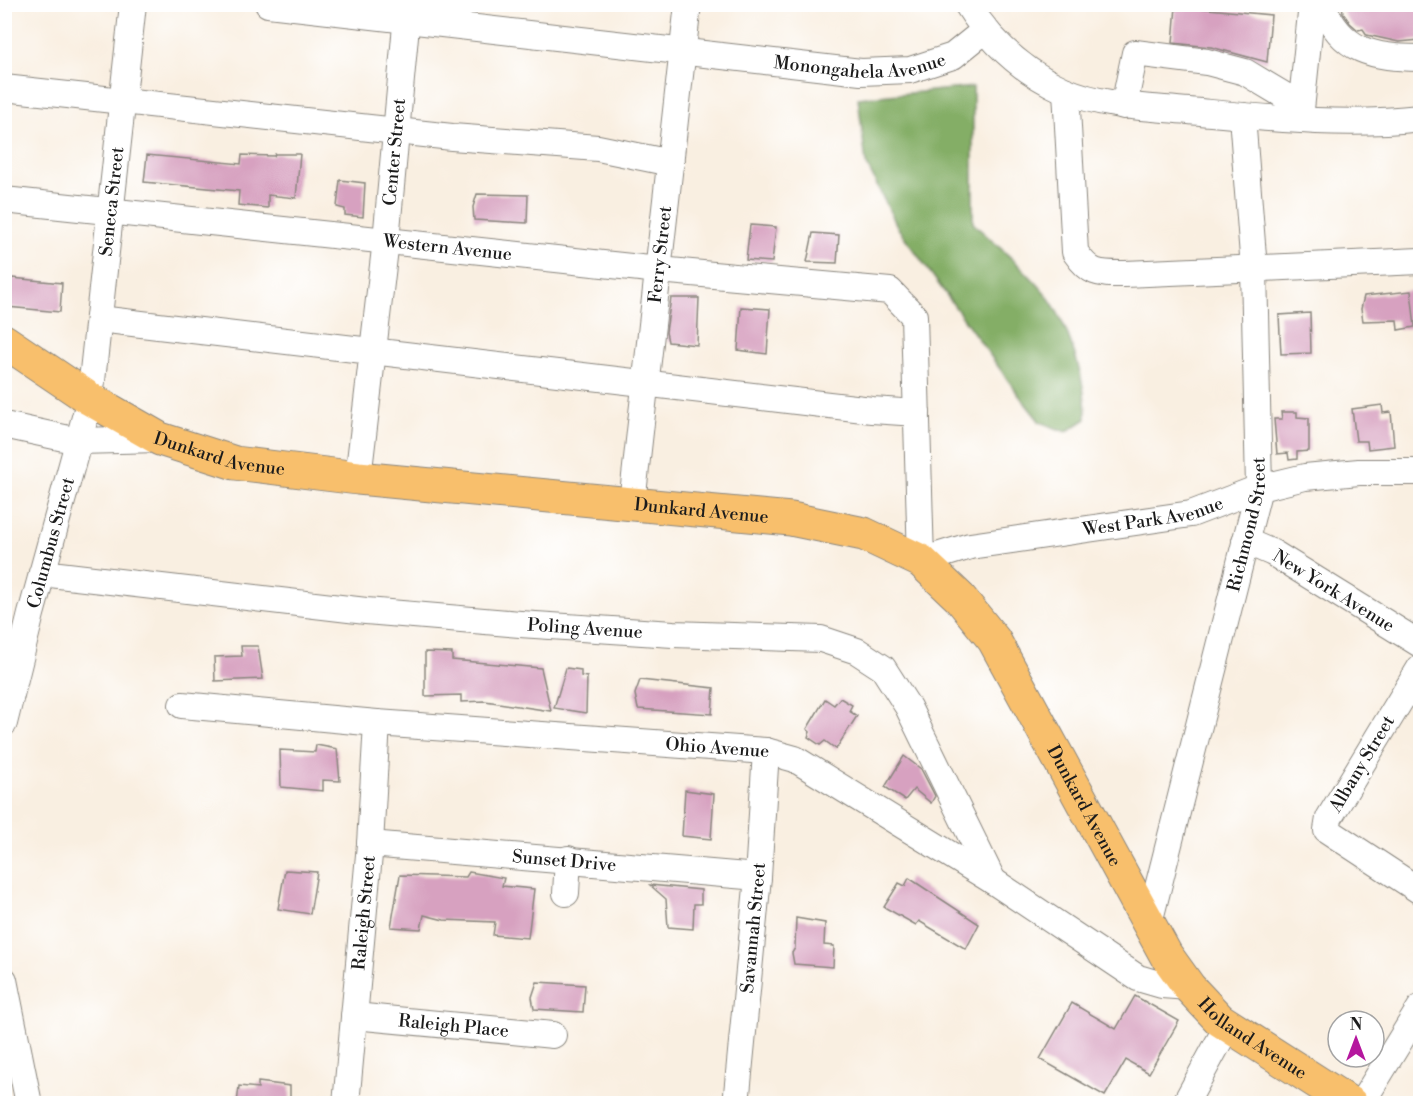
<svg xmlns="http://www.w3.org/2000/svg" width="1425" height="1108" viewBox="0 0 1425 1108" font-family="'Libre Bodoni',serif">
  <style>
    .forest { fill: #84ae66; stroke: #506541; stroke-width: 1.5 }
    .building { fill: #d7a1c0 }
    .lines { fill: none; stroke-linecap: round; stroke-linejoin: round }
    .minor-casing { stroke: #8a867e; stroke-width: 28 }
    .major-casing { stroke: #8a867e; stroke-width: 35 }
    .minor { stroke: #fff; stroke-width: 26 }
    .major { stroke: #f8bf6c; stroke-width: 33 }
    .labels { text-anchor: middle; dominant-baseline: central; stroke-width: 6; stroke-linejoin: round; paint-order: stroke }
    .street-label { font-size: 18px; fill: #1c1c1c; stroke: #fff }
  </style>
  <rect width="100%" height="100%" fill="#fff"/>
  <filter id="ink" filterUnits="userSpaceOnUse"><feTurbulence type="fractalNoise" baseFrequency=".0167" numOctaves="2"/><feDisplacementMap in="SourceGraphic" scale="12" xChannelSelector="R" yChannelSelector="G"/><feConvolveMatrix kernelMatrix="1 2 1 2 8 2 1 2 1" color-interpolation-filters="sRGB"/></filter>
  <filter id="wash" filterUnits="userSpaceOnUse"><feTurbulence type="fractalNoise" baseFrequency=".008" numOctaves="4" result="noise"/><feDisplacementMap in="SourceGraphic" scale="24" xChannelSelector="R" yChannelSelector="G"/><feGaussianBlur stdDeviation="1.35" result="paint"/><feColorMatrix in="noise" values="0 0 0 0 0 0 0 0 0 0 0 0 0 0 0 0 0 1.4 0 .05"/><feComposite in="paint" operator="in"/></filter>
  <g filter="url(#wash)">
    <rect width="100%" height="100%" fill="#f9efe1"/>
    <path class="forest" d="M973,87v136c22,21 47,41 67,64 27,30 46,92 46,132l-20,13 -26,-10 -19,-24 -123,-170 -32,-65 -8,-65z"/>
    <g id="blocks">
      <g class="building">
        <path d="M1342,4h78v36l-21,2 -32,-7 -4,-6 -5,1 -8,-7 -7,-10z"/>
        <path d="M1176,6l95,9 -4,47 -56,-15 -38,-4z"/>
        <path d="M275,154h25l-4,44 -28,-3v13l-30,-3 1,-14 -95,-9 3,-27 94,9 1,-9 32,1z"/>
        <path d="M340,180l25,3 -2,34 -18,-2v-6l-8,-2z"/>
        <path d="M477,194l51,1 -1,28 -53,-3 -1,-13z"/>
        <path d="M750,225l26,2 -4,35 -26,-2z"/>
        <path d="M813,233l26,2 -2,28 -30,-1z"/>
        <path d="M12,278l50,5 -2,29 -53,-5v-14z"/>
        <path d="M1411,291l4,36 -17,3 -1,-10 -34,1 -2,-12 3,-13z"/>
        <path d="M671,298h28l-2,47 -29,-3 -2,-10z"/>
        <path d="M741,307l29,2 -3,45 -29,-4z"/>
        <path d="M1310,313l1,40 -30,1 -2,-39z"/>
        <path d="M1382,405l1,8 8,-1 3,34 -26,3 -1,-8h-11l-4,-32z"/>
        <path d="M1281,412h16v5l12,1v33l-12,1v7l-8,1 -1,-7 -11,1 -3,-35h8z"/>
        <path d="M241,646h17l5,33 -48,2 -1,-24 28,-1z"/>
        <path d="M425,652l27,1v7l89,8 10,43 -66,-10 -24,1v-7l-36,1z"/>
        <path d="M566,668l15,2v6l6,1 -1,36 -32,-5z"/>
        <path d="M640,680l74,8 -2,26 -74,-5 -3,-15z"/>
        <path d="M840,698l12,7 -3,6 8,5 -21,33 -11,-8 -5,4 -12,-8 2,-5 -3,-3 18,-30 9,6z"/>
        <path d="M316,745l21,4 3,32 -17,-1v11l-42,-4 -1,-37 35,2z"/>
        <path d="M904,756l17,13 14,27 -4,7 -17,-14 -9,11 -20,-13z"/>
        <path d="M685,790l29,4 -3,45 -29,-3z"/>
        <path d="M285,870l32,2 -7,42 -32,-5z"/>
        <path d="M469,872l35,6 -2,8 32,3 -6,49 -35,-3 2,-13 -51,-2 -20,-5 -3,14 -30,-2 9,-52 66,2z"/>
        <path d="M909,878l70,46 -13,25 -47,-28 -3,4 -32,-18 15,-24 6,3z"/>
        <path d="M650,885l51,5v14h-7l-1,25 -25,-2 -2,-28z"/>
        <path d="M796,918l29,5 -1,22 10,1 -1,21 -39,-3 -2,-11 3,-5z"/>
        <path d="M537,982l48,3 -2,27 -49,-3 -2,-12z"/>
        <path d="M1135,996l44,25 -30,52 -23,-13 -21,36 -65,-37 32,-56 44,26z"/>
        <path d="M258,1082l32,4v18h-53l2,-18 19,2z"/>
      </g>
    </g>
  </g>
  <g filter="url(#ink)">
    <use href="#blocks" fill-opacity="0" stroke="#8a867e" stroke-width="1.5"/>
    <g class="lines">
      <defs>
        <g id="minor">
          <path id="s1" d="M268,4l593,68 49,-2 43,-14 31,-25"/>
          <path d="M967,4c24,38 56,68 97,86 39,17 84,17 125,21 77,7 155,16 231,7"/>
          <path d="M1322,4c20,49 51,53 98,54"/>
          <path d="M4,88l448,49 146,11 73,15"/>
          <path d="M1066,91l9,161c16,23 23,22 50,22l295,-13"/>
          <path d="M1124,106l11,-53 72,9 38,10 55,33"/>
          <path d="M1300,119l12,-115"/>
          <path id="s2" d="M4,200l655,70 231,21 24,25 7,245 49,-15 221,-32 68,-26 46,-11 54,-5h61"/>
          <path d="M99,319l773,91 45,3"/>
          <path d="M4,425l74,16 82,-2"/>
          <path id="s3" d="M358,478l28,-238 22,-236"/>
          <path id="s4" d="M632,503l56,-499"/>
          <path id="s5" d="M1245,541l28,12 147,91"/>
          <path id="s6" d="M42,573l324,38 154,13 153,10 148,5 36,12 26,17 25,39 85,174"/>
          <path d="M1420,668l-91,150 -2,12 93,61"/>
          <path id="s7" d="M182,705l195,18 389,28 29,8 198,122 145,97 24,7 27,2"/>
          <path id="s8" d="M4,723l27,-109 59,-215 43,-395"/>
          <path id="s9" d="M370,844l388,33"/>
          <path d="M566,893l2,-34"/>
          <path id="s10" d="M1149,923l110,-435 -5,-219 -12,-153"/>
          <path d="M4,980l25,124"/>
          <path id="s11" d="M354,1016l199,19"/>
          <path id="s12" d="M346,1104l24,-260 7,-121"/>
          <path id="s13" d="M736,1104l22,-227 8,-126"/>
          <path d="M1185,1104l43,-79"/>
          <path d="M1361,1104l59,-96"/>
        </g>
        <g id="major">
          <path id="s14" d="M4,341l86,58 70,40 75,24 123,15 433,41 73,15 57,27 39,37 34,42 172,315 23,32 31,33 131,84"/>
        </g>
      </defs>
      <use href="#minor" class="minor-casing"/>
      <use href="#major" class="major-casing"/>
      <use href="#minor" class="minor"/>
      <use href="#major" class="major"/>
    </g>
  </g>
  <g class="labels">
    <g class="street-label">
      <text stroke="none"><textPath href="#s1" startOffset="596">Monongahela Avenue</textPath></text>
      <text stroke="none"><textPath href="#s3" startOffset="328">Center Street</textPath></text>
      <text stroke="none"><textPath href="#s8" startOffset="534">Seneca Street</textPath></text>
      <text stroke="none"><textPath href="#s2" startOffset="446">Western Avenue</textPath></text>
      <text stroke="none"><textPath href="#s4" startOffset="250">Ferry Street</textPath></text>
      <text stroke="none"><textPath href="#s14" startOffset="246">Dunkard Avenue</textPath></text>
      <text stroke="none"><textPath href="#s14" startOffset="732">Dunkard Avenue</textPath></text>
      <text stroke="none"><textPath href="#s2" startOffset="1407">West Park Avenue</textPath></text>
      <text stroke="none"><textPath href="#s10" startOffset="411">Richmond Street</textPath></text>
      <text stroke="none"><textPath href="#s8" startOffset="186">Columbus Street</textPath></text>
      <text stroke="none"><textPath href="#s5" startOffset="102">New York Avenue</textPath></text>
      <text stroke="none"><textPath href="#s6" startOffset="546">Poling Avenue</textPath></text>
      <text stroke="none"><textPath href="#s7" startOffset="537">Ohio Avenue</textPath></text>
      <text transform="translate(1362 764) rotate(-59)">Albany Street</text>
      <text stroke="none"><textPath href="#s14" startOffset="1256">Dunkard Avenue</textPath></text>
      <text stroke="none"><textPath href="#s9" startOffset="195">Sunset Drive</textPath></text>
      <text stroke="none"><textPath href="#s12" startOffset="192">Raleigh Street</textPath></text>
      <text stroke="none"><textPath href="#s13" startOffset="177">Savannah Street</textPath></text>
      <text stroke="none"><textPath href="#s11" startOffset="100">Raleigh Place</textPath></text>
      <text stroke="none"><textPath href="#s14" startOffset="1548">Holland Avenue</textPath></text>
    </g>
  </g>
  <rect width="1425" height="1108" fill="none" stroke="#fff" stroke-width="24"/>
  <g transform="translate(1356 1039)"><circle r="28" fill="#ffffff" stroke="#a4a4a4" stroke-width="1.5"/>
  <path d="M0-4.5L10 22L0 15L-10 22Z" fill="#b5179e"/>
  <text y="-9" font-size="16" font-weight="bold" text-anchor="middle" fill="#1c1c1c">N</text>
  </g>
</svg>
